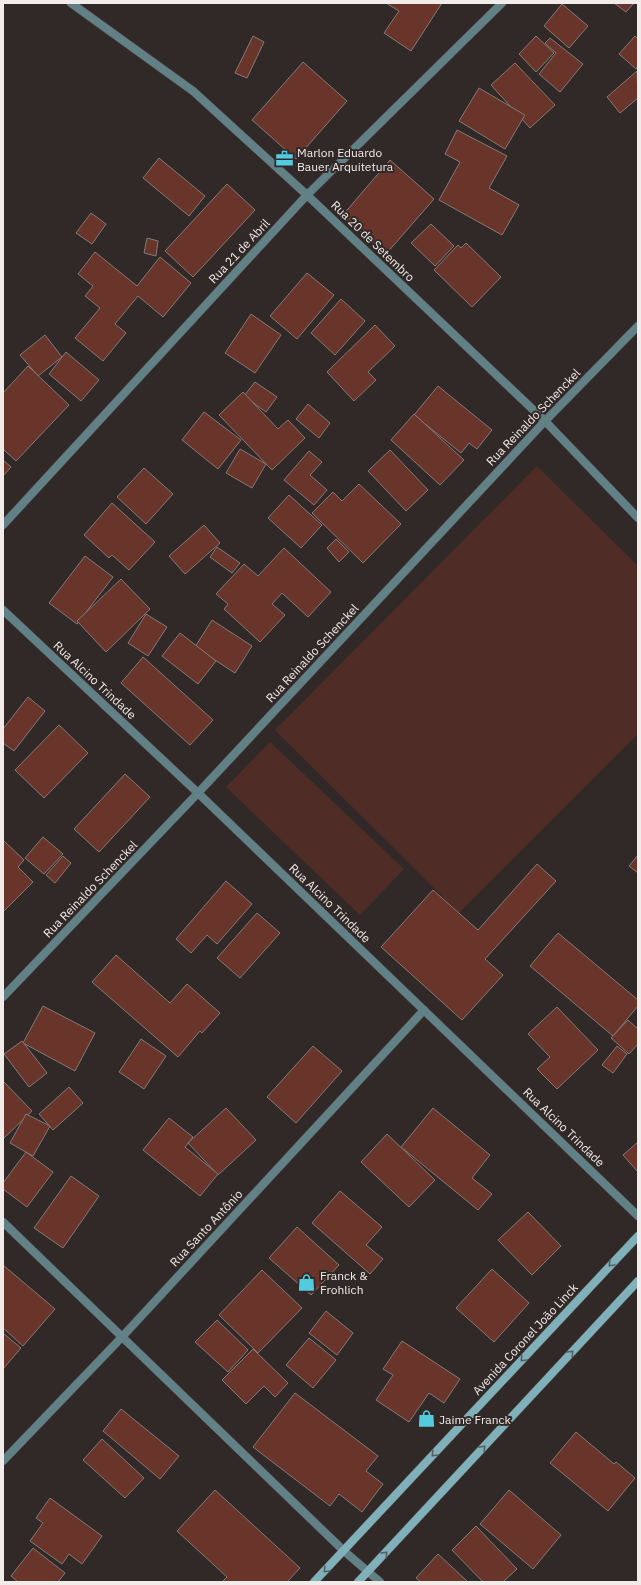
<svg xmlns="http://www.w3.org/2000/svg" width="641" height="1585" viewBox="0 0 641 1585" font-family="'IBM Plex Sans',sans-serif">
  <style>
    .green { fill: #4f2d26 }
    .building { fill: #69342a; stroke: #847b78 }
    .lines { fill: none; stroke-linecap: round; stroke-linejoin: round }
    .street-casing { stroke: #4c4442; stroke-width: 9 }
    .secondary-casing { stroke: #4c4442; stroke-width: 9 }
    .street { stroke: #628186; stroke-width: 8 }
    .secondary { stroke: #80b1ba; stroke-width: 8 }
    .oneway { stroke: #515f62 }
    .labels { text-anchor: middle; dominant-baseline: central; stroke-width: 4; stroke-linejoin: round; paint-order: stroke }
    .poi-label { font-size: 12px; fill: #f1ebea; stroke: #312927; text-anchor: start }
    .street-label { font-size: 12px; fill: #f1ebea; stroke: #312927 }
  </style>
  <rect width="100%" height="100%" fill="#312927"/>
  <g class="green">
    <path d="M537,466l101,100v168l-179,179 -184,-183z"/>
    <path d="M270,742l134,127 -44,46 -134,-128z"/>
  </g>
  <g class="building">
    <path d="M386,3h56l-31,48 -27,-18 15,-22z"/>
    <path d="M614,3h20l-8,9z"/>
    <path d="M562,4l26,22 -19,22 -25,-22z"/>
    <path d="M253,36l11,6 -17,36 -12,-5z"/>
    <path d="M536,36l18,17 -18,19 -17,-18z"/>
    <path d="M635,36l3,3v27l-2,3 -17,-15z"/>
    <path d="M550,38l33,26 -23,28 -21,-18 17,-21 -11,-10z"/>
    <path d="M303,62l44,39 -51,58 -44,-39z"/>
    <path d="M515,63l40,42 -25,23 -39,-43z"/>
    <path d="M637,71l1,27 -18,15 -13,-16z"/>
    <path d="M479,88l46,27 -20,34 -46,-28z"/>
    <path d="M457,130l50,26 -18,32 30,17 -17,30 -63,-35 21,-38 -15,-8z"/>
    <path d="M159,158l46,38 -16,20 -46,-38z"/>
    <path d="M390,160l44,39 -48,55 -44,-38z"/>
    <path d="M227,184l28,26 -62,67 -28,-26z"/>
    <path d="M91,213l15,11 -14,20 -16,-11z"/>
    <path d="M431,224l23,22 -19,20 -24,-23z"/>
    <path d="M147,238l11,3 -2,15 -12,-3z"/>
    <path d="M466,243l35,34 -29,30 -38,-37 24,-25 3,3z"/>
    <path d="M95,252l42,34 23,-29 31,26 -28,34 -25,-21 -23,28 11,9 -23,28 -28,-23 25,-30 -15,-12 8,-10 -15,-12z"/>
    <path d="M307,273l27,22 -37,44 -27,-23z"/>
    <path d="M341,299l24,22 -30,34 -24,-22z"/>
    <path d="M251,314l30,21 -26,38 -30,-20z"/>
    <path d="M375,325l20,21 -27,26 8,8 -22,21 -27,-29z"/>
    <path d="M45,335l17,22 -24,19 -18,-21z"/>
    <path d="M66,352l33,28 -18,21 -32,-27z"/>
    <path d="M28,366l41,39 -53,56 -13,-12v-56z"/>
    <path d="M255,382l22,15 -11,15 -22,-16z"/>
    <path d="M438,386l54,44 -15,19 -8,-6 -8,10 -47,-38z"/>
    <path d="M243,392l35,37 10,-9 17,18 -33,32 -53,-55z"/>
    <path d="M308,404l22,19 -11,15 -23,-19z"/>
    <path d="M204,412l37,28 -23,29 -36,-29z"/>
    <path d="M414,414l50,46 -24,25 -49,-45z"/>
    <path d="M240,449l26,15 -14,24 -26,-15z"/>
    <path d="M390,450l38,40 -22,21 -38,-40z"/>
    <path d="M309,451l13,11 -12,13 17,15 -13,15 -30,-25z"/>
    <path d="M3,460l8,7 -8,9z"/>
    <path d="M144,468l29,26 -27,30 -29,-27z"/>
    <path d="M359,484l42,40 -38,39 -51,-50 21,-21 9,9z"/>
    <path d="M289,495l33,30 -21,23 -33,-30z"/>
    <path d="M112,503l43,39 -26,28 -17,-15 -3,3 -25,-23z"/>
    <path d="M204,525l16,18 -35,31 -16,-18z"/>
    <path d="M336,539l13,13 -10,10 -12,-14z"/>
    <path d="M217,547l23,16 -8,10 -22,-16z"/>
    <path d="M284,548l47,44 -23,25 -26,-24 -10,11 13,11 -25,27 -36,-33 4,-5 -12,-10 28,-30 14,12z"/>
    <path d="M85,556l28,21 -36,47 -28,-21z"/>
    <path d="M121,579l29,30 -44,43 -29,-31z"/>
    <path d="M146,614l21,13 -19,29 -20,-13z"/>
    <path d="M212,620l40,26 -17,27 -40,-26z"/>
    <path d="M180,633l36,28 -18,23 -36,-28z"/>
    <path d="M143,657l70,63 -23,25 -69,-62z"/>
    <path d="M28,697l17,14 -31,40 -11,-8v-14z"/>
    <path d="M59,725l29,28 -44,45 -29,-28z"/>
    <path d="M125,774l25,23 -51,55 -25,-23z"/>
    <path d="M43,837l20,17 -19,20 -19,-16z"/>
    <path d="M3,840l21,20 -6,7 15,15 -30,30z"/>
    <path d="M638,855v18l-9,-7z"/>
    <path d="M63,856l8,7 -16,20 -9,-8z"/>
    <path d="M537,864l19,17 -71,78 18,16 -41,45 -81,-73 52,-57 45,40z"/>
    <path d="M226,881l26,23 -35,40 -10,-9 -16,18 -15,-14z"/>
    <path d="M257,913l23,20 -40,45 -23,-20z"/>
    <path d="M558,933l80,67v6l-25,30 -83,-70z"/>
    <path d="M116,955l54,48 17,-19 33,29 -18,20 -2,-2 -22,26 -86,-75z"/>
    <path d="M43,1006l52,27 -20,38 -52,-28z"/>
    <path d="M557,1007l41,43 -41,39 -20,-20 13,-12 -22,-23z"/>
    <path d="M628,1020l10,9v15l-9,10 -18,-16z"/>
    <path d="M141,1039l25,17 -22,33 -25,-17z"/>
    <path d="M22,1041l25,32 -18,14 -25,-33z"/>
    <path d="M313,1046l29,25 -46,52 -29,-26z"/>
    <path d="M617,1046l10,8 -14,19 -11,-8z"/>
    <path d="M3,1081l29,30 -28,27 -1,-1z"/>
    <path d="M69,1087l14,16 -30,27 -14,-16z"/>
    <path d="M226,1108l30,32 -38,35 -30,-32z"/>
    <path d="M433,1108l57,47 -18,23 20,16 -14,16 -77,-63z"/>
    <path d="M26,1114l24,12 -17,30 -23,-13z"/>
    <path d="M169,1118l24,19 -8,10 33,27 -18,22 -57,-46z"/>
    <path d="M387,1134l48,46 -26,27 -48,-45z"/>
    <path d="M638,1142v30l-15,-17z"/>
    <path d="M26,1152l27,20 -26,35 -24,-18v-6z"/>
    <path d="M71,1176l28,20 -36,52 -29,-20z"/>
    <path d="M340,1191l42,36 -16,18 17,14 -13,15 -58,-51z"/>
    <path d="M528,1212l33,34 -29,29 -34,-35z"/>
    <path d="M297,1227l42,38 -28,30 -42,-37z"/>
    <path d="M3,1265l52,44 -32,37 -20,-18z"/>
    <path d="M492,1269l37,34 -35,39 -38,-34z"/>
    <path d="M262,1270l40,38 -44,45 -39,-38z"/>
    <path d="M326,1311l27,22 -16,22 -28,-22z"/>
    <path d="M217,1320l31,30 -20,22 -33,-30z"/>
    <path d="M3,1333l18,15 -18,21z"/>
    <path d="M309,1338l27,22 -23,28 -27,-23z"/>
    <path d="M402,1341l58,38 -16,24 -15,-10 -20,29 -33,-22 17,-25 -10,-6z"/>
    <path d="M253,1349l35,34 -13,14 -11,-11 -18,18 -24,-24z"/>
    <path d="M295,1393l83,63 -12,15 17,13 -21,28 -23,-18 -9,12 -77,-59z"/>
    <path d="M121,1409l58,47 -19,23 -57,-48z"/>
    <path d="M576,1432l38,32 2,-2 19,16 -27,33 -58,-48z"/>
    <path d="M102,1439l42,39 -19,20 -42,-38z"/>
    <path d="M215,1490l85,78 -13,14h-65l5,-5 -50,-46z"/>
    <path d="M509,1490l52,45 -28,34 -53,-45z"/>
    <path d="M50,1498l52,38 -20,28 -13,-10 -7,10 -32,-23 13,-18 -7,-5z"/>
    <path d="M476,1526l41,43 -14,13h-20l-31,-32z"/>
    <path d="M33,1548l32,25 -7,9h-40l-7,-6z"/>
    <path d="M438,1554l30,28h-47l-5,-4z"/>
  </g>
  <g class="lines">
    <defs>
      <g id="street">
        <path d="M71,3l122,88 114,104 238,226 93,97"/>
        <path d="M3,525l304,-330 195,-192"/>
        <path d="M3,610l195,183 440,423"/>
        <path d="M3,997l195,-204 347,-372 93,-95"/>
        <path d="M3,1222l341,329 36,31"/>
        <path d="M3,1461l119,-124 302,-327"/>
      </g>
      <g id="secondary">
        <path d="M314,1582l324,-346"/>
        <path d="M358,1582l280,-301"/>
      </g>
    </defs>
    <use href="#street" class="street-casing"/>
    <use href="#secondary" class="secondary-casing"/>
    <use href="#street" class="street"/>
    <use href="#secondary" class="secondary"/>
  </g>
  <defs><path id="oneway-chevron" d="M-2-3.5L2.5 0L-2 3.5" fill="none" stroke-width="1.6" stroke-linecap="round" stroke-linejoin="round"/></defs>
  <g class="oneway">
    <use href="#oneway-chevron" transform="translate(611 1264) rotate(133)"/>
    <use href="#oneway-chevron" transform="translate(571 1353) rotate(-47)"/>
    <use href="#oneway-chevron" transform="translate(523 1359) rotate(133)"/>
    <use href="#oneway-chevron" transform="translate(483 1448) rotate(-47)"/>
    <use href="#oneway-chevron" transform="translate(434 1454) rotate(133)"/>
    <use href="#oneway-chevron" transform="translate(385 1554) rotate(-47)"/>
    <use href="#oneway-chevron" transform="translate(326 1570) rotate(134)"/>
  </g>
  <defs>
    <symbol id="office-bare" viewBox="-9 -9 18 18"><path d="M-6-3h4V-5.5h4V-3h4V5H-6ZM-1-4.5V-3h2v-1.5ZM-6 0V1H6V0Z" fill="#54cade" stroke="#312927" stroke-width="2.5" paint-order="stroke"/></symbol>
    <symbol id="shop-bare" viewBox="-9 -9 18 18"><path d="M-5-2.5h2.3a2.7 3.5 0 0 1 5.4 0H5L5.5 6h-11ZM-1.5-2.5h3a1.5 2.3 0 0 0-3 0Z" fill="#54cade" stroke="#312927" stroke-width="2.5" paint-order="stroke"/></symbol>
  </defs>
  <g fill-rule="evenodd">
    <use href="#office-bare" x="272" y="146" width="25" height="25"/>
    <use href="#shop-bare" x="294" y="1270" width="25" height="25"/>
    <use href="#shop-bare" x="414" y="1406" width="25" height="25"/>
  </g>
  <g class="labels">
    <g class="poi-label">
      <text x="297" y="152">Marlon Eduardo<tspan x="297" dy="14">Bauer Arquitetura</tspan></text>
      <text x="320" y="1275">Franck &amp;<tspan x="320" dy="14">Frohlich</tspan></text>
      <text x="439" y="1419">Jaime Franck</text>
    </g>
    <g class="street-label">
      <text transform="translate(373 241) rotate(44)">Rua 20 de Setembro</text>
      <text transform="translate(239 251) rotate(-47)">Rua 21 de Abril</text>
      <text transform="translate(533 417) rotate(-46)">Rua Reinaldo Schenckel</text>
      <text transform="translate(312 653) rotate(-47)">Rua Reinaldo Schenckel</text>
      <text transform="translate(95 680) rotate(43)">Rua Alcino Trindade</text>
      <text transform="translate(90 889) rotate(-46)">Rua Reinaldo Schenckel</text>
      <text transform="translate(330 903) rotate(44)">Rua Alcino Trindade</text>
      <text transform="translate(564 1127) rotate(44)">Rua Alcino Trindade</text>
      <text transform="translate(206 1228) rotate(-47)">Rua Santo Antônio</text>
      <text transform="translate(525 1339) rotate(-47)">Avenida Coronel João Linck</text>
    </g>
  </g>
  <rect width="641" height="1585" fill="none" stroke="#f1ebea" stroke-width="8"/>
</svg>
